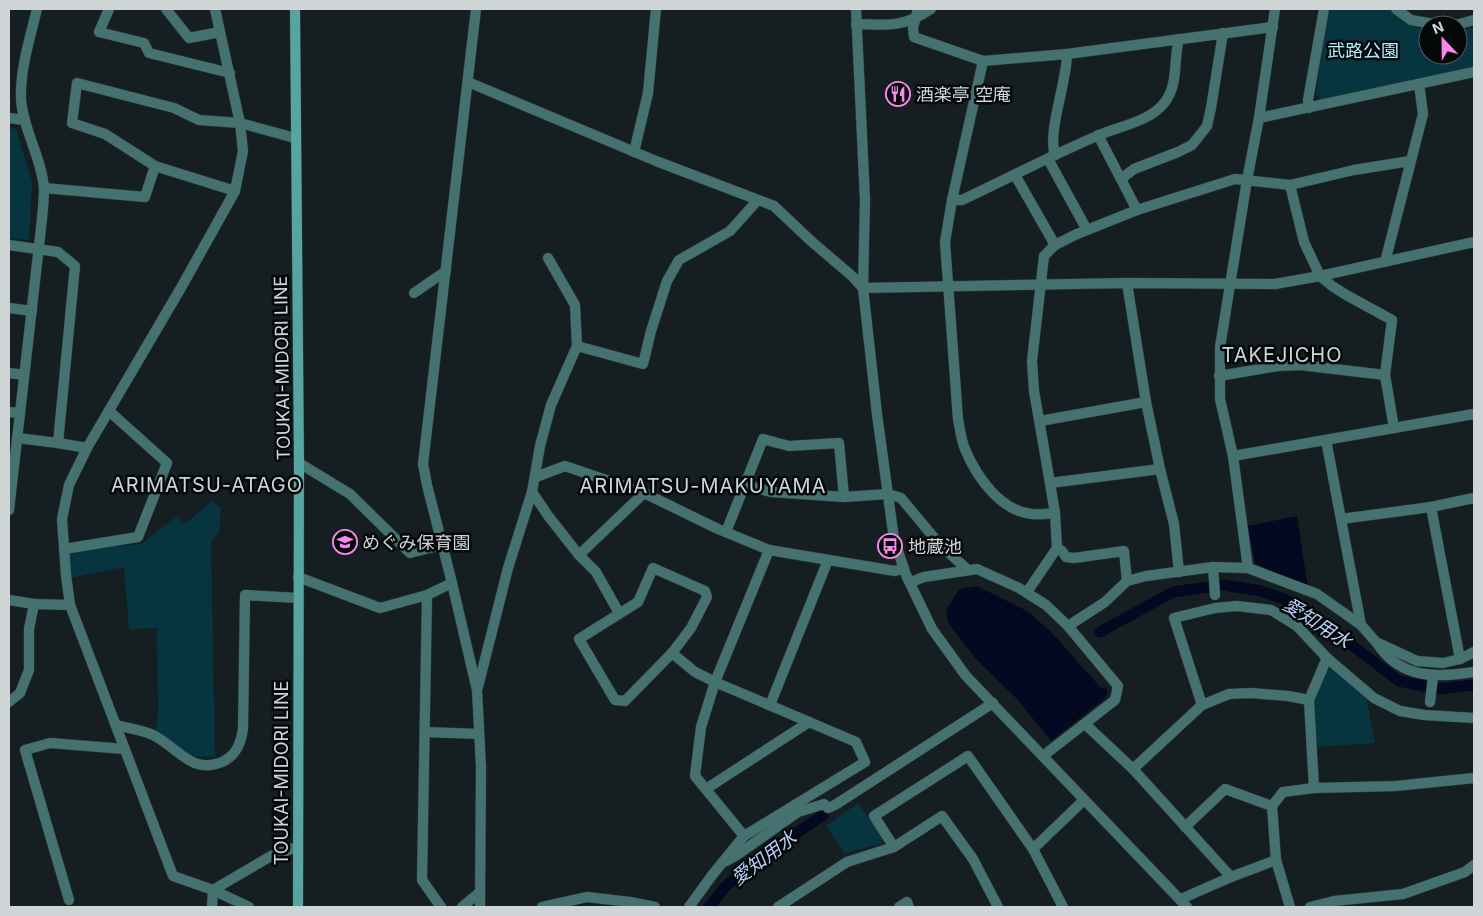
<svg xmlns="http://www.w3.org/2000/svg" width="1483" height="916" viewBox="0 0 1483 916" font-family="Inter,'Noto Sans JP',sans-serif">
  <style>
    .green { fill: #06353f }
    .water { fill: #020920 }
    .lines { fill: none; stroke-linecap: round; stroke-linejoin: round }
    .canal { stroke: #020920; stroke-width: 11 }
    .minor-casing { stroke: #333c3e; stroke-width: 11 }
    .tertiary-casing { stroke: #333c3e; stroke-width: 11 }
    .secondary-casing { stroke: #333c3e; stroke-width: 11 }
    .minor { stroke: #457271; stroke-width: 10 }
    .tertiary { stroke: #457271; stroke-width: 10 }
    .secondary { stroke: #57a4a1; stroke-width: 10 }
    .labels { text-anchor: middle; dominant-baseline: central; stroke-width: 5; stroke-linejoin: round; paint-order: stroke }
    .park-label { font-size: 18px; fill: #b1eefe; stroke: #050809 }
    .poi-label { font-size: 18px; fill: #cfd5d7; stroke: #050809; text-anchor: start }
    .street-label { font-size: 18px; fill: #cfd5d7; stroke: #050809 }
    .water-label { font-size: 19px; font-style: italic; fill: #b8d0fb; stroke: #050809 }
    .quarter-label { font-size: 20px; letter-spacing: 1px; fill: #cfd5d7; stroke: #050809 }
  </style>
  <rect width="100%" height="100%" fill="#151f21"/>
  <g class="green">
    <path d="M1328,9h60l23,17 17,3v26h30v-24l16,-4v40l-153,33 -5,-6z"/>
    <path d="M9,128l7,1 16,53 -3,58 -20,-2z"/>
    <path d="M212,501l9,7 -2,25 -8,8 4,216 -22,-1 -17,-10 -20,-16 2,-20 -1,-82 -28,1 -5,-62 -53,11 -2,-28 72,-6 36,-28 8,8z"/>
    <path d="M1328,667l38,29 9,47 -57,4 -6,-47z"/>
    <path d="M858,803l24,34 -1,7 -36,9 -19,-27z"/>
  </g>
  <g class="water">
    <path d="M1297,516l11,72 -53,-25 -7,-37z"/>
    <path d="M977,586l52,26 24,22 48,54 5,-1 2,6 -5,7 -52,41 -34,-42 -40,-39 -29,-37 -2,-12 13,-22z"/>
  </g>
  <g class="lines">
    <g class="canal">
      <path d="M1100,632l73,-40 50,-7 38,6 23,8 31,18 84,64 39,8 36,-4"/>
      <path d="M709,907l17,-21 28,-23 69,-48"/>
    </g>
    <defs>
      <g id="minor">
        <path d="M109,9l-10,23 45,11 5,10 81,20"/>
        <path d="M166,9l23,29 31,-6"/>
        <path d="M215,9l25,114 3,28 -8,40 -53,95 -95,162 -18,37 -7,34 4,56 4,30 103,271 40,14 36,17"/>
        <path d="M476,9l-53,455 4,21 25,98 25,107 4,77 -1,140"/>
        <path d="M918,9l-5,19 1,9 69,24 84,-7 206,-27"/>
        <path d="M1396,9l15,11 29,5"/>
        <path d="M856,24c33,1 46,4 75,-15"/>
        <path d="M1456,25l18,-5"/>
        <path d="M983,61l-31,139 -7,42 13,177c2,10 3,21 7,30 11,27 35,62 67,65 7,1 15,0 23,-1"/>
        <path d="M468,82l188,79 118,45 37,35 41,35 11,12 264,-5 148,1 45,-8 154,-34"/>
        <path d="M1309,108l-1,-8 16,-91"/>
        <path d="M9,118l15,2"/>
        <path d="M1259,118l215,-46"/>
        <path d="M1098,135l39,75"/>
        <path d="M634,152l14,-59 8,-84"/>
        <path d="M1055,155c-8,-23 12,-73 12,-101"/>
        <path d="M1048,159l39,71"/>
        <path d="M1015,175l40,70"/>
        <path d="M1121,179l13,-10 44,-17 14,-7 15,-19 4,-18 12,-75"/>
        <path d="M1290,185l14,57 16,34 12,10 16,10 44,24 -7,55 9,53"/>
        <path d="M44,188l101,9 10,-31"/>
        <path d="M235,191l-80,-25 -50,-32 -33,-11 5,-40 97,25 25,12 41,3 55,15"/>
        <path d="M952,200h10c45,-21 90,-45 135,-64 22,-10 53,-14 68,-34 14,-19 8,-42 14,-63"/>
        <path d="M9,245l49,7 17,14 -17,177"/>
        <path d="M1385,262l38,-148 -4,-30"/>
        <path d="M1127,283l19,119 14,67 14,55 5,48"/>
        <path d="M414,293l32,-22"/>
        <path d="M9,308l23,3"/>
        <path d="M577,346l66,18 8,-33 16,-50 12,-21 51,-29 27,-30"/>
        <path d="M9,373l15,2"/>
        <path d="M1219,376l59,-10 22,-1 85,10"/>
        <path d="M9,412l11,1"/>
        <path d="M1040,421l106,-19"/>
        <path d="M17,438l41,5 29,5"/>
        <path d="M1326,440l35,185"/>
        <path d="M1233,456l241,-42"/>
        <path d="M299,463l51,31 60,59 32,-8"/>
        <path d="M536,477l29,-11 79,27 74,36 51,21 126,21 9,-3"/>
        <path d="M1050,483l110,-14"/>
        <path d="M746,485l25,7 73,5 44,-3 13,4 40,48 26,23"/>
        <path d="M532,492l17,25 30,38 17,17 23,41"/>
        <path d="M1431,507l29,152"/>
        <path d="M1341,519l90,-12 43,-9"/>
        <path d="M726,532l37,-93 26,7 50,-3 5,54"/>
        <path d="M64,549l74,-12 29,-74 -58,-52"/>
        <path d="M579,555l65,-62"/>
        <path d="M1213,567l2,28"/>
        <path d="M653,568l52,23 2,6 -16,31 -19,25 -47,48 -10,-1 -36,-61 59,-37z"/>
        <path d="M1248,568l-15,-112 -13,-57v-52l27,-167 12,-62 16,-109"/>
        <path d="M298,577l82,31 47,-13 25,-12"/>
        <path d="M1127,581l-3,-30 -50,7 -8,-1 -4,-6 -5,-3 -2,-35 -5,-30 -16,-92 -2,-30 12,-105 11,-11 22,-11 60,-24 98,-31 55,6 64,-15 56,-9"/>
        <path d="M911,582l13,-5 53,-8 42,19 27,17 22,21 50,60 -3,14 -72,56"/>
        <path d="M1027,592l30,-44"/>
        <path d="M427,595l-5,285 19,27"/>
        <path d="M9,600l25,4 36,1"/>
        <path d="M1068,626l37,-24 22,-21 19,-5 67,-9 35,1 69,26 44,31 15,17 41,19 26,2 17,-4 14,-7"/>
        <path d="M1377,643c23,36 59,35 97,29"/>
        <path d="M672,653l23,19 20,10 141,60 9,20 -121,74 -31,38 -24,33"/>
        <path d="M478,687l30,-119 24,-76 8,-46 11,-41 26,-59 -2,-41 -27,-47"/>
        <path d="M9,702l11,-9 9,-23v-41l5,-25"/>
        <path d="M1430,702l3,-26"/>
        <path d="M770,705l58,-145"/>
        <path d="M1202,705l-28,-87 41,-10 22,-2 34,4 26,16 30,32 47,40 26,13 24,4 50,3"/>
        <path d="M1085,724l48,45 98,108"/>
        <path d="M116,725c12,3 26,5 37,10 26,13 39,41 71,26 13,-7 17,-19 19,-32l2,-134 53,3"/>
        <path d="M425,732l54,2"/>
        <path d="M1133,769l69,-64 27,-11 22,-1 37,3 21,4"/>
        <path d="M1314,788l-5,-88 18,-42"/>
        <path d="M706,789l103,-67"/>
        <path d="M1185,827l40,-38 47,17"/>
        <path d="M744,836l-49,-60 6,-49 14,-45 54,-132"/>
        <path d="M1033,849l51,-49"/>
        <path d="M726,861l11,-6 61,-43 26,-8 4,4 7,-3 158,-102"/>
        <path d="M1181,899l50,-22 45,-17"/>
        <path d="M69,900l-44,-150 25,-7 75,6"/>
        <path d="M212,907l1,-17 58,-34 26,-9"/>
        <path d="M462,907l18,-15"/>
        <path d="M542,907l45,-10 43,5 25,5"/>
        <path d="M778,907l69,-45 47,-15"/>
        <path d="M899,907l8,-5 2,5"/>
        <path d="M998,907l-25,-48 -31,-43 -48,31 -20,-31 94,-60 65,93 30,58"/>
        <path d="M1290,907l-14,-47 -4,-54 11,-14 31,-4 82,-2 78,-8"/>
        <path d="M1310,907l24,-6 69,-7 62,-22 9,-7"/>
      </g>
      <g id="tertiary">
        <path d="M856,9l9,191 -2,88 14,126 17,125 12,36 26,54 34,47 221,231"/>
        <path d="M9,510l33,-291c1,-10 2,-20 2,-30 -2,-31 -21,-59 -23,-90 -1,-30 9,-61 16,-90"/>
      </g>
      <path id="secondary" d="M295,9l4,454 -1,444"/>
    </defs>
    <use href="#minor" class="minor-casing"/>
    <use href="#tertiary" class="tertiary-casing"/>
    <use href="#secondary" class="secondary-casing"/>
    <use href="#minor" class="minor"/>
    <use href="#tertiary" class="tertiary"/>
    <use href="#secondary" class="secondary"/>
  </g>
  <defs>
    <symbol id="restaurant-ring" viewBox="-11 -11 22 22"><circle r="9.5" fill="#050809" stroke="#f888ea" stroke-width="1.5"/><path d="M-5-6h1v4h1v-4h1v4h1v-4h1v5L-1.5 .5V6h-2V.5L-5-1ZM5-6V6H3V1.5H1.5Q1.5-4 5-6Z" fill="#f888ea"/></symbol>
    <symbol id="school-ring" viewBox="-11 -11 22 22"><circle r="9.5" fill="#050809" stroke="#f888ea" stroke-width="1.5"/><path d="M0-5L7-2L0 1L-7-2ZM-4 1L0 2.5L4 1V4Q0 6-4 4Z" fill="#f888ea"/></symbol>
    <symbol id="bus-ring" viewBox="-11 -11 22 22"><circle r="9.5" fill="#050809" stroke="#f888ea" stroke-width="1.5"/><path d="M-5-6H5V4H4V6H2V4H-2V6H-4V4H-5ZM-3.5-4V0h7V-4ZM-3.5 1.2v1.5H-2V1.2ZM2 1.2v1.5H3.5V1.2Z" fill="#f888ea"/></symbol>
  </defs>
  <g fill-rule="evenodd">
    <use href="#restaurant-ring" x="884" y="80" width="28" height="28"/>
    <use href="#school-ring" x="331" y="528" width="28" height="28"/>
    <use href="#bus-ring" x="876" y="532" width="28" height="28"/>
  </g>
  <g class="labels">
    <g class="park-label">
      <text x="1363" y="50">武路公園</text>
    </g>
    <g class="poi-label">
      <text x="916" y="94">酒楽亭 空庵</text>
      <text x="362" y="542">めぐみ保育園</text>
      <text x="908" y="546">地蔵池</text>
    </g>
    <g class="street-label">
      <text transform="translate(282 368) rotate(-91)">TOUKAI-MIDORI LINE</text>
      <text transform="translate(281 773) rotate(-90)">TOUKAI-MIDORI LINE</text>
    </g>
    <g class="water-label">
      <text transform="translate(1317 623) rotate(33)">愛知用水</text>
      <text transform="translate(764 858) rotate(-37)">愛知用水</text>
    </g>
    <g class="quarter-label">
      <text x="1282" y="355">TAKEJICHO</text>
      <text x="207" y="485">ARIMATSU-ATAGO</text>
      <text x="703" y="486">ARIMATSU-MAKUYAMA</text>
    </g>
  </g>
  <rect width="1483" height="916" fill="none" stroke="#cfd5d7" stroke-width="20"/>
  <g transform="translate(1443 40) rotate(338)"><circle r="24" fill="#050809" stroke="#565a5b"/>
  <path d="M0-4L9 19L0 12L-9 19Z" fill="#f888ea"/>
  <text y="-8" font-size="14" font-weight="bold" text-anchor="middle" fill="#cfd5d7">N</text>
  </g>
</svg>
